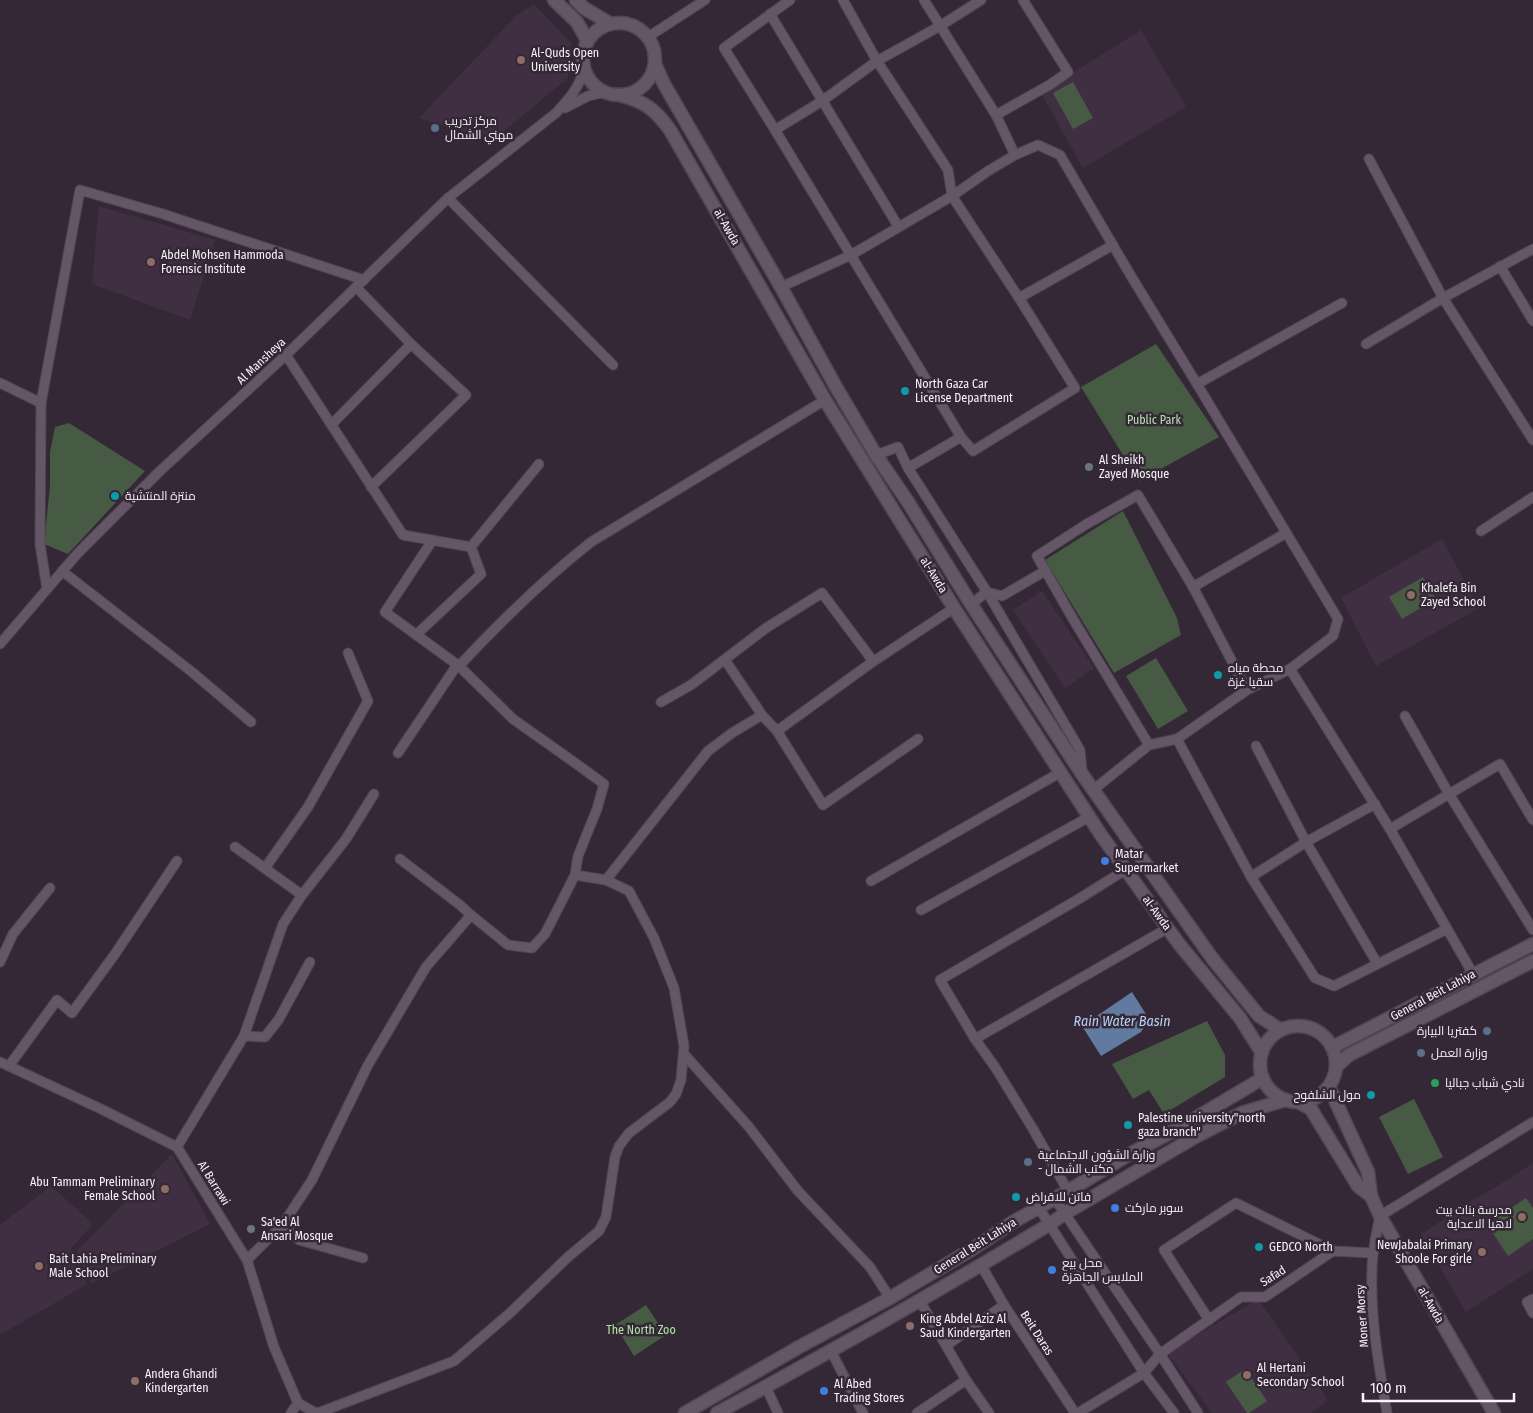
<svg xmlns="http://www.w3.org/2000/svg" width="1533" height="1413" viewBox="0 0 1533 1413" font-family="'Fira Sans Condensed',Cairo,sans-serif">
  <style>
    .built { fill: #402f43 }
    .green { fill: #475a43 }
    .water { fill: #607aa0 }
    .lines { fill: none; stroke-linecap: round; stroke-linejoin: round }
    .minor-casing { stroke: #504753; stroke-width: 11 }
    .secondary-casing { stroke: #504753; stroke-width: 15 }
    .minor { stroke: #645666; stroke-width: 9 }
    .secondary { stroke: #645666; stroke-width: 12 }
    .education-dot { fill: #8d6e63; stroke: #342836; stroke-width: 2 }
    .service-dot { fill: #5c6f8a; stroke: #342836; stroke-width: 2 }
    .culture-dot { fill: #0f9aa8; stroke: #342836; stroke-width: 2 }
    .worship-dot { fill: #6b7280; stroke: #342836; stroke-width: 2 }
    .shop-dot { fill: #3f7fe0; stroke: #342836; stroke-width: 2 }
    .leisure-dot { fill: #2e9e5b; stroke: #342836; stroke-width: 2 }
    .labels { text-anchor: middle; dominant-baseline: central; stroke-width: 5; stroke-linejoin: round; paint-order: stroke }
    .poi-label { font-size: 12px; fill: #f9f1fb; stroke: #342836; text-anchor: start }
    .street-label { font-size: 12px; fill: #f9f1fb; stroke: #342836 }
    .park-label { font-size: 12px; fill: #b1e3a7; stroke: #342836 }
    .water-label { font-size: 14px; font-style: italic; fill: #bad3f7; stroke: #342836 }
  </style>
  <rect width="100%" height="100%" fill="#342836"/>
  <g class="built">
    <path d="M534,4l37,39 -3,35 -76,63 -73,-23 97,-102z"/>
    <path d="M1141,30l45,77 -103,61 -42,-75z"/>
    <path d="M99,206l116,34 -25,80 -98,-36z"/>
    <path d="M1442,539l37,69 -103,58 -35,-68z"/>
    <path d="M1042,591l52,77 -29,20 -52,-78z"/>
    <path d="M172,1154l38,70 -119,60 -15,-32z"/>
    <path d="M1533,1163v106l-67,43 -45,-78 47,-31 28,-16z"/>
    <path d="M51,1186l42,38 -22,24 16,36 -87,51v-110z"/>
    <path d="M1258,1299l70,101 -17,13h-99l-45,-60z"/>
  </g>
  <g class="green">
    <path d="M1073,82l20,36 -20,11 -20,-36z"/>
    <path d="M1156,344l63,93 -80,44 -58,-94z"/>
    <path d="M69,423l76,48 -77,83 -24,-10 6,-58v-34l5,-25z"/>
    <path d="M1123,511l54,107 4,17 -67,38 -69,-113z"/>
    <path d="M1423,577l13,22 -34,20 -13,-22z"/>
    <path d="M1156,658l32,53 -30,18 -32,-53z"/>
    <path d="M1207,1021l18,34v22l-61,37 -15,-24 -16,9 -21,-35z"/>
    <path d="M1414,1099l29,58 -35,17 -29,-57z"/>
    <path d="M1526,1198l7,10v31l-25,17 -21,-32z"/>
    <path d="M646,1305l20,30 -32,21 -19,-31z"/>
    <path d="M1245,1369l22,32 -18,12h-2l-21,-31z"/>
  </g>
  <path class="water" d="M1132,992l17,27 -8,13 -40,24 -19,-30z"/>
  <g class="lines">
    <defs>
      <g id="minor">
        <path d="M790,0l-66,48 51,82 186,307"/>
        <path d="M843,0l34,61 71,109 4,26 67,102 56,90 -102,63 -12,-14 -53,31 -10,-21 -22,8"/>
        <path d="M924,0l72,115 19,40"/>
        <path d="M770,14l128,212"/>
        <path d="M648,37l57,-37"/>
        <path d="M565,108l23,-12 17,-4"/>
        <path d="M996,115l55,-31 17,-12 -45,-72"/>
        <path d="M775,130l47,-29 55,-40 63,-35 41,-26"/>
        <path d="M1369,159l74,139 90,142"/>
        <path d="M448,198l165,167"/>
        <path d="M1500,266l33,55"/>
        <path d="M356,287l55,57 55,51 -95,92"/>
        <path d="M781,287l70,-32 101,-59 36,-25 27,-16 23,-10 22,10 71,121 66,108 141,235 -5,17 -43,33 -43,21 -70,49 -28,6 -56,45"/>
        <path d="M1019,298l94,-53"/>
        <path d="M1366,344l77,-46 90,-49"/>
        <path d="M286,355l117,180 68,12 68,-83"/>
        <path d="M0,383l41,20"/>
        <path d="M1197,384l145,-81"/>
        <path d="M332,424l79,-80"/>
        <path d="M908,468l79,124 93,158 2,21"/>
        <path d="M1481,531l52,-34"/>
        <path d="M62,571l130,101 59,50"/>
        <path d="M1193,587l93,-54"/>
        <path d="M47,589l-7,-45 1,-141 39,-213 83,24 201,66"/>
        <path d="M971,604l16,-12 15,4 43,-25"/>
        <path d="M416,635l65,-61 -10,-27"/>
        <path d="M0,644l78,-91 82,-82 126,-116 162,-157 108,-85c13,-14 24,-26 28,-45"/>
        <path d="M725,660l37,55 15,16 46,74 95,-66"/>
        <path d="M459,666c41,-44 84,-86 132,-124l234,-142"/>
        <path d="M1290,669l100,160 83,145"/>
        <path d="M661,702l30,-17 75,-57 56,-35 51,68"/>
        <path d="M1405,716l44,78 84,136"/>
        <path d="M777,731l94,-68 83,-55"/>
        <path d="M1177,739l74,138 64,101 19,8 113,-57"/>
        <path d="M1149,745l-76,-126 -36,-63 48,-31 53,-30 55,92 54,103"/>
        <path d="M1256,746l50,96 71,121"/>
        <path d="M398,753l59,-88"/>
        <path d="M1390,829l110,-65 33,56"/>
        <path d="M235,847l67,48 -19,29 -39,112"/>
        <path d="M400,859l60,46 11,10"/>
        <path d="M265,868l43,-61 60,-106 -20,-48"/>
        <path d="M575,875l31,5 102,-129 24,-18 30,-18"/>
        <path d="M1251,877l55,-35 69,-38"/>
        <path d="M871,881l190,-109"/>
        <path d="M302,895l44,-56 28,-45"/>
        <path d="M921,910l168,-93"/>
        <path d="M0,962l13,-28 37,-46"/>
        <path d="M975,1039l193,-111"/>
        <path d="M684,1054l65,73 49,64 72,76 20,31"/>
        <path d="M0,1062l101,47 76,38 70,113 27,87 24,56 -7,10"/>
        <path d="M9,1066l48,-66 15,13 43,-59 62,-93"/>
        <path d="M177,1147l67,-111 21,1 14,-18 31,-57"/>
        <path d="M1068,1191l-35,-62 -38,-62 -20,-28 -35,-59 142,-83 43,-27"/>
        <path d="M1055,1199l105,155 38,59"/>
        <path d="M1039,1208l105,165 30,40"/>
        <path d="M283,1224l16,16 64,18"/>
        <path d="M247,1260l36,-36 29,-44 56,-115 58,-98 45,-52 37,30 24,3 13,-14 30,-59 3,-19 19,-47 7,-25 -26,-19 -65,-46 -54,-53 -74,-54 47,-71"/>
        <path d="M981,1265l23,40 71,108"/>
        <path d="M1533,1299l-6,3 6,11"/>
        <path d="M920,1301l46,79 23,33"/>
        <path d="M1209,1320l-45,-70 72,-47 97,48"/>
        <path d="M947,1345l57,-40"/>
        <path d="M831,1351l32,62"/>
        <path d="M766,1387l12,26"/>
        <path d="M298,1403l18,10"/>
        <path d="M318,1413l136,-52 56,-48 58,-56 31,-26 7,-14 9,-60 4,-11 10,-13 41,-31 6,-8 5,-14 3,-34 -10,-58 -20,-50 -25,-47 -23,-11"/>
        <path d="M917,1413l49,-33"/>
        <path d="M1078,1413l66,-40 16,-19 81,-57h24l68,-46 40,2"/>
        <path d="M1387,1413c-8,-47 -17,-95 -15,-143 0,-18 4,-36 8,-54l153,-94"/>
      </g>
      <g id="secondary">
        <path d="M554,0l23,22 10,18"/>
        <path d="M576,0l8,8 25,15"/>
        <circle cx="619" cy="59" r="36"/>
        <path d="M655,64l9,20 117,203 55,100 40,68 32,47 63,102 111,170 130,184 47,58 22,14"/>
        <path d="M620,95c25,7 35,14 50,35l155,270 129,208 147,227 78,109 61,74 22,35"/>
        <circle cx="1298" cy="1064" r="38"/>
        <path d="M1333,1047l200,-103"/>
        <path d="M1337,1066l12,-11 184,-94"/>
        <path d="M1329,1087l39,85 3,24 9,20 114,197"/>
        <path d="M1298,1102l13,7 47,77 13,10"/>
        <path d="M685,1413l114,-66 91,-49 84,-50 39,-26 55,-31 60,-36 51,-27 84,-50"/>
        <path d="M717,1413c112,-60 223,-123 333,-189l14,-10 131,-77 47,-24 43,-13"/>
      </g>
    </defs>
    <use href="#minor" class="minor-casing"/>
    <use href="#secondary" class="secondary-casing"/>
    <use href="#minor" class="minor"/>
    <use href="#secondary" class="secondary"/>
  </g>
  <g class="education-dot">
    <circle cx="521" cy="60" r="5"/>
    <circle cx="151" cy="262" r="5"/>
    <circle cx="1411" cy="595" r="5"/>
    <circle cx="165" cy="1189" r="5"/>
    <circle cx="1522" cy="1217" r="5"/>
    <circle cx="1482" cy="1252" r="5"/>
    <circle cx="39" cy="1266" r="5"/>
    <circle cx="910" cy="1326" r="5"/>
    <circle cx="1247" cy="1375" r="5"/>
    <circle cx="135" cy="1381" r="5"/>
  </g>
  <g class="service-dot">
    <circle cx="435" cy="128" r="5"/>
    <circle cx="1487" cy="1031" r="5"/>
    <circle cx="1421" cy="1053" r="5"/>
    <circle cx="1028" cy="1162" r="5"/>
  </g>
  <g class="culture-dot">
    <circle cx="905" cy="391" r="5"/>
    <circle cx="115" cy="496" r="5"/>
    <circle cx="1218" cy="675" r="5"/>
    <circle cx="1371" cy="1095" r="5"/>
    <circle cx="1128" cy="1125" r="5"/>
    <circle cx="1016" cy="1197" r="5"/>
    <circle cx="1259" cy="1247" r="5"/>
  </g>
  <g class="worship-dot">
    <circle cx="1089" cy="467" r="5"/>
    <circle cx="251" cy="1229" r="5"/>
  </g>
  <g class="shop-dot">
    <circle cx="1105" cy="861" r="5"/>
    <circle cx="1115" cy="1208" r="5"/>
    <circle cx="1052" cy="1270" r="5"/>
    <circle cx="824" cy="1391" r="5"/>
  </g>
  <circle class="leisure-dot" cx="1435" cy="1083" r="5"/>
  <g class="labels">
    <g class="poi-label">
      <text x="531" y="53">Al-Quds Open<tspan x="531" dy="14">University</tspan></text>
      <text x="445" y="121">مركز تدريب<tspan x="445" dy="14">مهني الشمال</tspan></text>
      <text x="161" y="255">Abdel Mohsen Hammoda<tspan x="161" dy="14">Forensic Institute</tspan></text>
      <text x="915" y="384">North Gaza Car<tspan x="915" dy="14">License Department</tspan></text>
      <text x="1099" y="460">Al Sheikh<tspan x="1099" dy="14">Zayed Mosque</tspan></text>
      <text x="125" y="496">منتزة المنتشية</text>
      <text x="1421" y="588">Khalefa Bin<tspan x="1421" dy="14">Zayed School</tspan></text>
      <text x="1228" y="668">محطة مياه<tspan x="1228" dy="14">سقيا غزة</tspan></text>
      <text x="1115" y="854">Matar<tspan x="1115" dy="14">Supermarket</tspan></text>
      <text x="1477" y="1031" text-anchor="end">كفتريا البيارة</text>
      <text x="1431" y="1053">وزارة العمل</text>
      <text x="1445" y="1083">نادي شباب جباليا</text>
      <text x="1361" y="1095" text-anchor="end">مول الشلفوح</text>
      <text x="1138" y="1118">Palestine university"north<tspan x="1138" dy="14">gaza branch"</tspan></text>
      <text x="1038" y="1155">وزارة الشؤون الاجتماعية<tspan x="1038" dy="14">- مكتب الشمال</tspan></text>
      <text x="155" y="1182" text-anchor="end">Abu Tammam Preliminary<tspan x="155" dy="14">Female School</tspan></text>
      <text x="1026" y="1197">فاتن للاقراض</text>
      <text x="1125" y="1208">سوبر ماركت</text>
      <text x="1512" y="1210" text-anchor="end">مدرسة بنات بيت<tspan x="1512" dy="14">لاهيا الاعداية</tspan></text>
      <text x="261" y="1222">Sa'ed Al<tspan x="261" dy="14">Ansari Mosque</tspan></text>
      <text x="1472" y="1245" text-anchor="end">NewJabalai Primary<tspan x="1472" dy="14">Shoole For girle</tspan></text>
      <text x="1269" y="1247">GEDCO North</text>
      <text x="49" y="1259">Bait Lahia Preliminary<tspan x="49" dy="14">Male School</tspan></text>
      <text x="1062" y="1263">محل بيع<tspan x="1062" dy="14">الملابس الجاهزة</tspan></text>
      <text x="920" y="1319">King Abdel Aziz Al<tspan x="920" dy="14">Saud Kindergarten</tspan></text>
      <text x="1257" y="1368">Al Hertani<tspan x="1257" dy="14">Secondary School</tspan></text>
      <text x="145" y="1374">Andera Ghandi<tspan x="145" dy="14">Kindergarten</tspan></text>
      <text x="834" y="1384">Al Abed<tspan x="834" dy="14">Trading Stores</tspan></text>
    </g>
    <g class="street-label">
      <text transform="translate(727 227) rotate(60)">al-Awda</text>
      <text transform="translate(261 361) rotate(-43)">Al Mansheya</text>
      <text transform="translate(934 575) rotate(58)">al-Awda</text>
      <text transform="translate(1157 913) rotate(54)">al-Awda</text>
      <text transform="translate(1433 995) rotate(-28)">General Beit Lahiya</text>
      <text transform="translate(214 1183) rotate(58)">Al Barrawi</text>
      <text transform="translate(975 1246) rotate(-32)">General Beit Lahiya</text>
      <text transform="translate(1273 1276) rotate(-32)">Safad</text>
      <text transform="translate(1431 1305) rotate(60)">al-Awda</text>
      <text transform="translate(1362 1316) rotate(-94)">Moner Morsy</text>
      <text transform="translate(1037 1333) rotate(57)">Beit Daras</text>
    </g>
    <g class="park-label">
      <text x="1154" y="420">Public Park</text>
      <text x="641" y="1330">The North Zoo</text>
    </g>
    <g class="water-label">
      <text x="1122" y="1021">Rain Water Basin</text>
    </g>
  </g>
  <path d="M1363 1393v8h151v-8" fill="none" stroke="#f9f1fb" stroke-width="2.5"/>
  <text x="1370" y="1393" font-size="15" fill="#f9f1fb" stroke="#342836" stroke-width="4" paint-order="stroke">100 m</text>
</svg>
